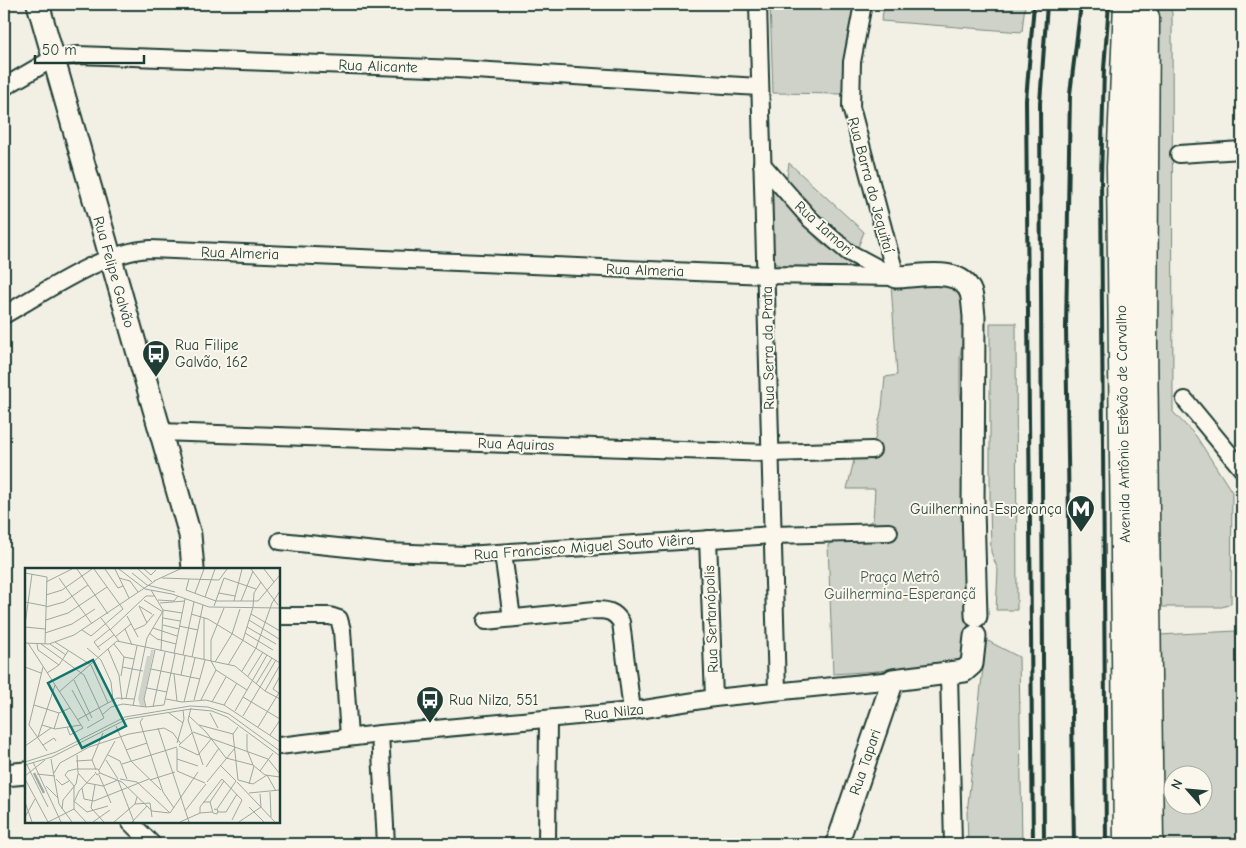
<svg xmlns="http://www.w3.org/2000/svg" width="1246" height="848" viewBox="0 0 1246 848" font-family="'Comic Neue',sans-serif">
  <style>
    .green { fill: #cfd2c8; stroke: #77887e; fill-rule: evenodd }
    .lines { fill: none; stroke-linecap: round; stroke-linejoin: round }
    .minor-casing { stroke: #1f3d34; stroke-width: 20 }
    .tertiary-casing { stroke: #1f3d34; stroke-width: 25 }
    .trunk-casing { stroke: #1f3d34; stroke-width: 31 }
    .minor { stroke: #fbf7ec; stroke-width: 16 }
    .tertiary { stroke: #fbf7ec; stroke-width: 21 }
    .trunk { stroke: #fbf7ec; stroke-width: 28 }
    .rail { stroke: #1f3d34; stroke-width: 4 }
    .labels { text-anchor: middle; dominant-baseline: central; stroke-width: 4; stroke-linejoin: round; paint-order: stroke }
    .street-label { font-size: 15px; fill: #1f3d34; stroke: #fbf7ec }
    .poi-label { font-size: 15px; fill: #1f3d34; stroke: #fbf7ec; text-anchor: start }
    .park-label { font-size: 15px; fill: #425b52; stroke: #fbf7ec }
    .inset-river { fill: none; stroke: #a2aba1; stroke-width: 2.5 }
    .inset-road { fill: none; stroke: #9ea89e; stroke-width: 1 }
    .view { fill: #0f766e; fill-opacity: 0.15; stroke: #0f766e; stroke-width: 2.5 }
    .inset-edge { fill: none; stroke: #1f3d34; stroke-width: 2.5 }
  </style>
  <rect width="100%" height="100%" fill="#f2f0e5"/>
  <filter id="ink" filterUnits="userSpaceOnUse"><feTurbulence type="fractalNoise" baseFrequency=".02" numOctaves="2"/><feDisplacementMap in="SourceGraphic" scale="10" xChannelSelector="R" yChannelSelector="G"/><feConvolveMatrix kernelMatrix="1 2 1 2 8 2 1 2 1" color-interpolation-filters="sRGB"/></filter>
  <g filter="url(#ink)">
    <g class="green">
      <path d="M770,4h86l-11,53 -3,37 -69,-1z"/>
      <path d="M885,4h140l-3,28 -141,-11z"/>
      <path d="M1159,4h10l3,9 1,399 23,24 36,56 -1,112 -9,3h-68l-1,-237z"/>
      <path d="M789,163l75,69 -7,18 -71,-67z"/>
      <path d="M771,187l49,55 39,25 -77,-1 -8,-3z"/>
      <path d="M955,280l14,24 -9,52v35l7,70 3,114 -4,90 -133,9 -5,-129 45,-25 2,-31h-28l7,-29 21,-21 7,-31 3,-31 12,-2 -6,-92z"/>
      <path d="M990,323h26l1,287h-21l2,-40 -7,-18 -1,-51z"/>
      <path d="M1236,631l6,213h-83v-209zM1174,776h30v30h-30z"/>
      <path d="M986,640l33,17 3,187h-54l-1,-31z"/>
    </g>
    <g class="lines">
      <defs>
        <g id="minor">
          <path d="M758,4l19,687"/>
          <path d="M863,4l-11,58 -1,45 45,170"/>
          <path d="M4,87l50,-29 24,-3 380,14 301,18"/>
          <path d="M1179,154l63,-4"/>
          <path d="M762,164l49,56 37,32 43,23"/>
          <path d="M4,315c43,-24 97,-63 146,-66l616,26 130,2"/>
          <path d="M1185,400l57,69"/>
          <path d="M160,432l610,21 102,-3"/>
          <path d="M708,539l6,159"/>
          <path d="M280,541l106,11 79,3 308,-20 116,-3"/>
          <path d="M503,554l9,64"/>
          <path d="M279,616h51l9,3 3,11 7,107"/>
          <path d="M486,621l109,-11c12,0 19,1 26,12l11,89"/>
          <path d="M949,674l4,170"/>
          <path d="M380,734l6,110"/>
          <path d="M279,746l101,-12 252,-23 82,-13 179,-18"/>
          <path d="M130,822l22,22"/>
          <path d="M547,844l1,-125"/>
        </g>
        <g id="tertiary">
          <path d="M38,4l152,531 3,34"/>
          <path d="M896,277c22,0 65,-12 75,16 2,7 2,16 3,23l-1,193 3,107"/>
          <path d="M4,775l22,-2"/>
          <path d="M837,844l56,-164 71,-9 8,-7 3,-28"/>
        </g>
        <g id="trunk">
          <path d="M1128,4l-7,163 7,677"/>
          <path d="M1145,18l-2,325 6,501"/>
        </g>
      </defs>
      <use href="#minor" class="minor-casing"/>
      <use href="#tertiary" class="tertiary-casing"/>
      <use href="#trunk" class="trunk-casing"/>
      <use href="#minor" class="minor"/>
      <use href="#tertiary" class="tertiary"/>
      <use href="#trunk" class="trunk"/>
      <g class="rail">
        <path d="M1033,844l-7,-744 8,-96"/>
        <path d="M1044,844l-4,-741 7,-99"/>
        <path d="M1074,844l-8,-516 4,-234 11,-90"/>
        <path d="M1106,844l-5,-665 3,-110 5,-65"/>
      </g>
    </g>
  </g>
  <defs>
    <symbol id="bus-pin" viewBox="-11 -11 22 30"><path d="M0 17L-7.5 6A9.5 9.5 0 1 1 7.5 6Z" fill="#1f3d34" stroke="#fbf7ec"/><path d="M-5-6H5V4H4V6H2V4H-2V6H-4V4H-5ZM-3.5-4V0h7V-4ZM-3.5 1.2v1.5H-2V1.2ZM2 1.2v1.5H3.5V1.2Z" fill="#fff"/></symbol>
    <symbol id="metro-pin" viewBox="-11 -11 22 30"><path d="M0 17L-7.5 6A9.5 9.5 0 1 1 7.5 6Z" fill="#1f3d34" stroke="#fbf7ec"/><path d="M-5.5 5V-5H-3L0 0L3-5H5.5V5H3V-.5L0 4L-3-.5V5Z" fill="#fff"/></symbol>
  </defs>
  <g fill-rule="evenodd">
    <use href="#bus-pin" x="140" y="338" width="32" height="43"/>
    <use href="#metro-pin" x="1065" y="493" width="32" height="43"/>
    <use href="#bus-pin" x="414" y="684" width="32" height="43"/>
  </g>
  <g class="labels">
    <g class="street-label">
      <text transform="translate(378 66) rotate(2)">Rua Alicante</text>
      <text transform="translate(871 185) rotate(75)">Rua Barra do Jequitaí</text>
      <text transform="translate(824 228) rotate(42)">Rua Iamori</text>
      <text transform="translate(240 253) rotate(2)">Rua Almeria</text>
      <text transform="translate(645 270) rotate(2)">Rua Almeria</text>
      <text transform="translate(114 272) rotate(74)">Rua Felipe Galvão</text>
      <text transform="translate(768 348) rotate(-91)">Rua Serra da Prata</text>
      <text transform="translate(1123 424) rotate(-91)">Avenida Antônio Estêvão de Carvalho</text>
      <text transform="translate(516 444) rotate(2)">Rua Aquiras</text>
      <text transform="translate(584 547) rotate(-4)">Rua Francisco Miguel Souto Viêira</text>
      <text transform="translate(711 619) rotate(-92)">Rua Sertanópolis</text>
      <text transform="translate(614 712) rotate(-6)">Rua Nilza</text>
      <text transform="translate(865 762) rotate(-71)">Rua Tapari</text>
    </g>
    <g class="poi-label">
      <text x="175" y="345">Rua Filipe<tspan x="175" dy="17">Galvão, 162</tspan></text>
      <text x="1062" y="509" text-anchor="end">Guilhermina-Esperança</text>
      <text x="449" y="700">Rua Nilza, 551</text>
    </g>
    <g class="park-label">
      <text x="900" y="577">Praça Metrô<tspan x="900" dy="17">Guilhermina-Esperançã</tspan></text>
    </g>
  </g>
  <g transform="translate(25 568)">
    <rect width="255" height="255" fill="#f2f0e5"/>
    <path d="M126,82h3l-10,47 1,10 -5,-1 -2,-7 9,-43h3z" fill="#cfd2c8"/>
    <path class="inset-river" d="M9,205l10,20"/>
    <path class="inset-road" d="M52,1l31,45M80,1l13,19 5,-2M90,1l14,29M94,1l26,20 27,5 37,13 71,1M113,1l14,13M119,1l7,6 5,-5M226,1l27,36M239,1l10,13M0,5l22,4 -2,67M107,5l15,12 28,7M34,10l33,46M94,10l11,3 8,11M137,10l57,2 8,-11M199,10l32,11M164,11l-3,11 30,11h42l22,-26M129,13l26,-12M21,14l26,-13M126,22l12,20 -2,41M170,25l9,-24M194,25l16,3M21,27l16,-5 30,-21M180,29l10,-28M119,32l19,12M133,32l16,1 4,-5M209,33l8,-32M216,33l12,-30M0,34l21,4M135,35l25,-2M114,38l8,17M114,38l13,8M189,38l10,-28M21,39l18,-5 24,-17M199,40l-13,32v21l5,9 31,20M138,42l19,3M166,46l17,5 72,44M226,46l29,17M102,48l11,21M76,50l18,23M138,50l17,3M21,52l22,-7 39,-26M224,52l30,19M0,57l7,-51M138,57l16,4M154,58l19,4M0,59l20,2M222,59l29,17M128,60l24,8M100,61l7,16M57,62l9,6 32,-27 -29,-40M85,62l36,-34h9M109,62l11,-5 9,-11M20,65l27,-9 23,-15M124,65l8,6 19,5M220,65l28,17M90,69l16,-13M92,73l118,25 30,25 15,8M30,74l36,23 17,38M0,75l24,1 25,-9 81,-54M3,75l55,85M12,76l1,6 21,15M16,76l43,31 20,43 -17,10M25,76l16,11M89,76l10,13 10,2M73,79l16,-12M62,80l14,12 10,22 2,18M83,81l11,26 3,25M75,82l-6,-8 16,-13M149,86l11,-55M158,87l11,-53M167,89l11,-52M179,92v-42M190,94l17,-28 8,-25M203,97l15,-25 10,-33 1,-14 7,-11M0,99l16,6M97,99l21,4M126,101l49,10M217,103l14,-23 16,-45 8,-12M22,105l12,-8 9,-14M149,106l3,27M156,107l4,-19M96,108l3,-19M223,108l15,-24M49,112l18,38M231,116l16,-26M122,120l20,4M47,122l17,31M240,123l15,-26M34,124l58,-51M254,125l-6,-4 7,-13M218,129l37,22M101,130l11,-52M141,131l16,3 24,-2 18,5 56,37M169,132l11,-40M176,132l15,-30M159,134l11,-44M187,134l14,-25M9,137l25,8 11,-5M199,137l13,-22M108,138l14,-68 16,-27M121,139l-2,-8 11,-49M128,139l12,-55M166,140l-3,12 15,45M210,143l32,-56M144,145l14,10M185,145l8,15M77,147l9,-8 12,-3 23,3 18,-2 11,-51M164,148l17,16 20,26 27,7M218,148l33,-56M118,150l-3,4 23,70 11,16M52,152l40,-22 17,1M4,157l14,-58M4,157l18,26M17,157l13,4 26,-4M174,157l34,9M91,158l15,35 30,29M42,159l3,8 13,-7M233,159l22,-36M133,160l31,94M29,161l5,-16M168,164l75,27 12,15M222,166v16l6,15 12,10 15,2M245,167l10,-15M13,169l17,-52M152,175l7,-24 -1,-9M18,177l11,-7 2,3M154,177l13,-12M0,178l26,-18M154,178l19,9 14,-17M101,182l21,-7M52,187l1,18 9,10 16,3 15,-6M83,187l12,6 7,18M26,191l8,45 13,18M152,191l21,7M81,192l12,19M51,193l16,-1M0,194l31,-10 69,-35 65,-11 18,1 21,7 51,37M8,194l28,60M97,196l55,-17M0,197l27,-8 75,-38 64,-10 21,2 15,6 53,39M2,197l21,42M195,197l16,16M181,199l13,-19M71,202l-4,-10 11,-27M74,202l16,-29M152,203l28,12M152,203v-23M235,203l13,-18M29,205l6,-10 29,-16 40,-13 35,-6 9,5 8,11M75,205l22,9 30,29 17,2M12,206l18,2M74,207l12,28M242,207l9,16M0,208l20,-16M0,211l23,43M31,211l6,6 7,-4M95,211l17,3 33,31M93,212l16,42M125,212l25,-8M213,212l-5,-46 5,-7M213,212l15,4 14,-9M182,214l28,-34M212,214l38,40M224,216l5,-18M70,217l-4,23 13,14M21,218l12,12M57,220l2,11 10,2 55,-22M245,224l1,25M224,225l31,-3M0,234l7,20M49,234l5,-11 16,-17M50,234l12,10 21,-6M178,234h7l14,-21M185,234l3,11 4,1 1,-4 -4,-1M110,236l15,-1 2,14M224,239l15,15M37,241l1,-9 13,-16 2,-10M192,241l19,-28M160,243l21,-27M193,244h8l11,-18M145,245l28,-41M175,245v-6l22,-28 20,21 -10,20M0,249l10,-18M23,254l26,-13M61,254l-12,-13v-23l-9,-11 3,-4 8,-2h22l2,4 -3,2 -2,-3M68,254l17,-12M89,254l21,-18 2,-7M107,254l15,-16M155,254l20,-9 12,-1M214,254l22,-15 -1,-13"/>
    <path class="view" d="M68,92l33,66 -44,22 -34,-65z"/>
    <rect width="255" height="255" class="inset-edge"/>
  </g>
  <rect width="1246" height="848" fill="none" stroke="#fbf7ec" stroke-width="20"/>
  <rect x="10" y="10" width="1226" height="828" fill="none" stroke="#1f3d34" stroke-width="2" filter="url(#ink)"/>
  <g transform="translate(1188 790) rotate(297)"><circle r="24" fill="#fbf7ec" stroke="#a3ada2"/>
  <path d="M0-4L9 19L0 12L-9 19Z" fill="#1f3d34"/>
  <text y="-8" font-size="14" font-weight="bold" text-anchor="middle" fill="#1f3d34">N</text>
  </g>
  <path d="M35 55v8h109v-8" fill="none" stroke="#1f3d34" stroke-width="2.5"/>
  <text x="42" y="55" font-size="15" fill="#1f3d34" stroke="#fbf7ec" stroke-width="4" paint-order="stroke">50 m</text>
</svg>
